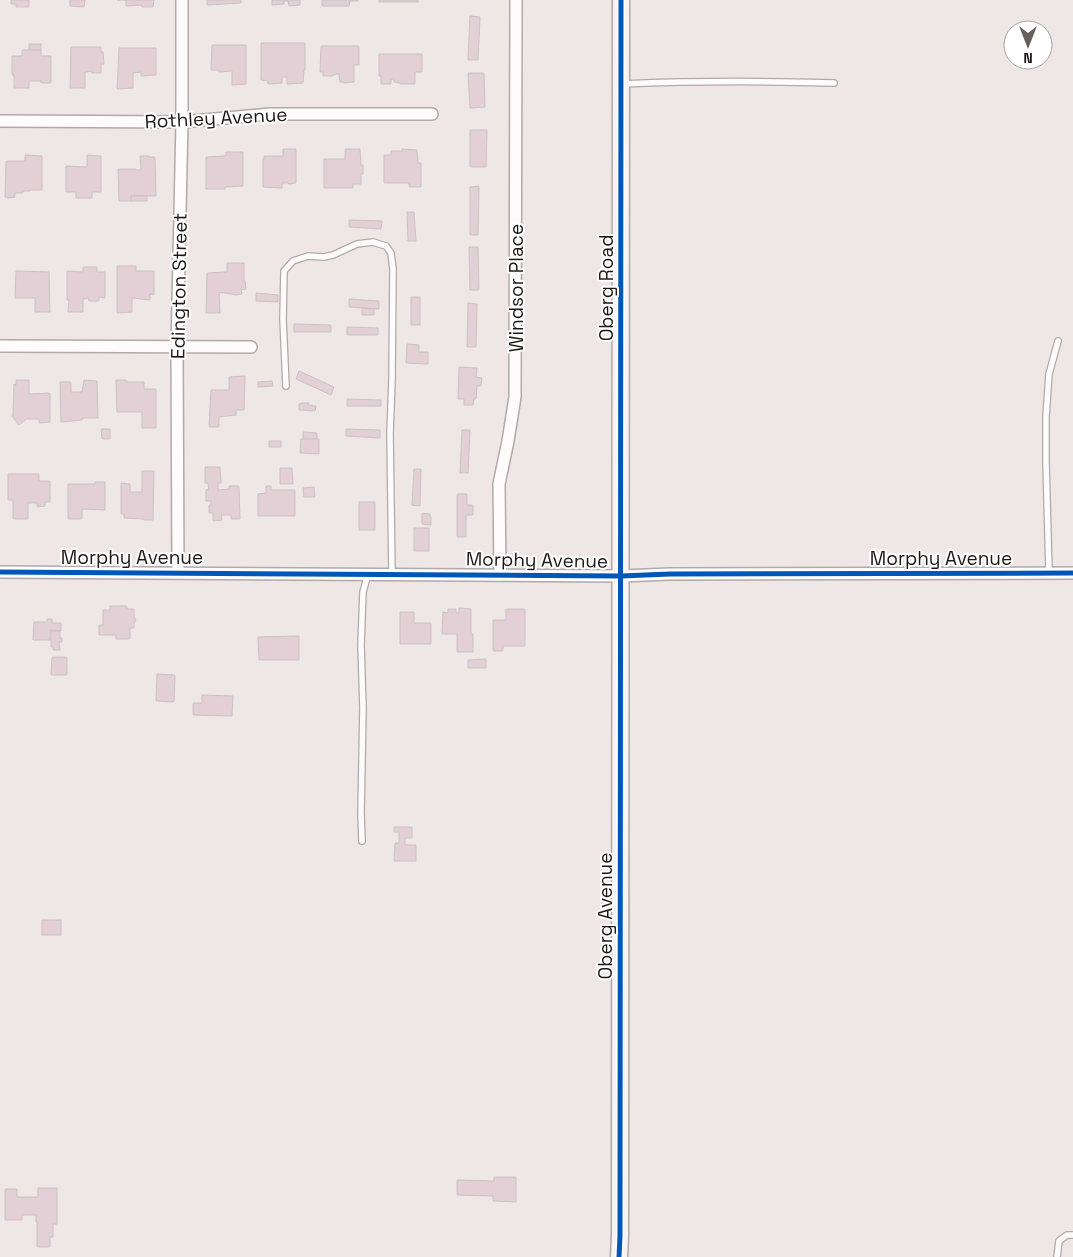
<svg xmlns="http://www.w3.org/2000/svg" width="1073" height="1257" viewBox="0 0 1073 1257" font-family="'Space Grotesk',sans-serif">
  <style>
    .building { fill: #e3cfd6; stroke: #cac3c4 }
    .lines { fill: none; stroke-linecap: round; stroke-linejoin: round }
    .lane-casing { stroke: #b0aaaa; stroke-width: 8 }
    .street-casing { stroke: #b0aaaa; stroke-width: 14 }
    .secondary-casing { stroke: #b0aaaa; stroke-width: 19 }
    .lane { stroke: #fdfbfb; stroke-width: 5.5 }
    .street { stroke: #fdfbfb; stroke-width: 11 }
    .secondary { stroke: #f8f4f4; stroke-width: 16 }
    .cycleway-casing { stroke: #fff; stroke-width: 8 }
    .cycleway { stroke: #0057b8; stroke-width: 5 }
    .labels { text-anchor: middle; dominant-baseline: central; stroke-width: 4; stroke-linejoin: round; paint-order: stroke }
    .street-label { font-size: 19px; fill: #1c1617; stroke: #fff }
  </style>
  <rect width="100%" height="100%" fill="#efe6e6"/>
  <g class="building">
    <path d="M11,0h18v7h-13v-3h-5z"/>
    <path d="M70,0h15l-1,7 -14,-1z"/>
    <path d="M117,0h37l-1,7h-11v-2l-16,1v-6z"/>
    <path d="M207,0h34v3l-34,2z"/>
    <path d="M272,0h28v5l-11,1 -1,-5h-4v3l-12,1z"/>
    <path d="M322,0h36v1h-8l-1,5h-27z"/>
    <rect x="379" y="0" width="39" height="2"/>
    <path d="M470,16l10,1 -2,43h-10z"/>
    <path d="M261,43h44v27h-1l-1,13 -16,1v-7h-5v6l-14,1 -1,-4 -4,1v-1h-2z"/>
    <rect x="29" y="44" width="12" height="6"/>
    <path d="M212,45h34v39l-14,1v-14l-13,1v-2h-8z"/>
    <path d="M321,46h38v19h-5v17l-11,1v-1h-3l-1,-8h-4v1h-3v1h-9v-4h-3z"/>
    <path d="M71,47h30v5h2l1,12h-3v9h-9v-2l-7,1v16h-15z"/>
    <path d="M119,48h37v27l-15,1v-4l-8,1v15l-16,1z"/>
    <path d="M22,50h19v6h10v27h-10v-2h-12v7h-15v-13h-2v-19h10z"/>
    <path d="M379,54h43v18h-7v12h-15v-1l-6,-1v-3h-3v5h-10v-8h-2z"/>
    <path d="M468,73h16l1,34 -15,1z"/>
    <path d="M470,130h17l-1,37h-16z"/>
    <path d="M283,149h13v34l-7,1 -1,-1h-6v5l-19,-1v-28h1v-3h19z"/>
    <path d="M345,149h15l1,16h2v9h-2v10h-8v4h-29v-29h21z"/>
    <path d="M402,149l15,1 1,13h3v24h-12v-4h-25v-28h7v-4h11z"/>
    <path d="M226,152h17v34l-18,1v2h-19v-32l20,-1z"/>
    <path d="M25,155l17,1v34h-12v1h-7v2h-8v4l-8,1v-1h-2l1,-36h19z"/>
    <path d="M87,155l14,1v36h-9v6h-16v-6h-10v-26l21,1z"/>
    <path d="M140,156h9v1h6l1,39h-25v5h-12l-1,-32h18v1h5z"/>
    <path d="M479,186l-1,49h-8v-48z"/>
    <rect x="131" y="196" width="16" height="5"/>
    <path d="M407,212h7l2,29h-8z"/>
    <path d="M349,220l33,1 -1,8 -32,-2z"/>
    <path d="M469,247h9l1,43h-9z"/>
    <path d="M227,263h17v18h1l1,8 -5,1 1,4 -6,1 -17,-3 1,21h-14l1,-40 20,-1z"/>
    <path d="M117,266h19v5h18v24l-4,-1v6l-18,-2v14l-15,1z"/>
    <path d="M83,267h14v5h8v26l-6,-1v4h-10l-1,-3 -5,1v13h-15l1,-12h-2v-29l16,1z"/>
    <path d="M16,271l33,1 1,40h-15v-14h-20z"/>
    <path d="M256,293l22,2v7l-22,-1z"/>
    <rect x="411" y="297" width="9" height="28"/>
    <path d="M349,299l30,2v8l-30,-2z"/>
    <path d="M468,303l9,1 -1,43h-9z"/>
    <path d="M362,308l12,1v6h-12z"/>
    <path d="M294,324l37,1v7h-37z"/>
    <path d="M347,327l31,1v7h-31z"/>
    <path d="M407,344l12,1v7h9v12l-22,-1z"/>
    <path d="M459,367l18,1 -1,9 6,1 -1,8h-4l-1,13h-2l-1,6h-9v-6h-6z"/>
    <path d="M299,371l35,16 -3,8 -35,-16z"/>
    <path d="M245,376l-1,34h-8v5l-17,2v10h-10l2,-37h18v-13z"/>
    <path d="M16,380h13v14l21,-1v29l-11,1v-4h-13l-7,6 -7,-9 1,-2 1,-30 2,1z"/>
    <path d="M84,380l13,1 1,37h-16v2l-21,2 -1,-40h11v10h11z"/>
    <path d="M116,380h10l1,2h17v7h12v39h-14v-16h-25z"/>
    <path d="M272,381l1,5 -15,1v-5z"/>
    <path d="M347,399l34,1v6h-34z"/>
    <path d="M301,403h8l-1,2 8,1 -1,5 -16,-1v-6h2z"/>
    <path d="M101,429h9v10h-8z"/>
    <path d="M346,429l34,1v8l-34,-2z"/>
    <path d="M462,430h8l-2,43h-8z"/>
    <path d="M303,432l14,1v6h-14z"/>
    <path d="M301,439h18v15l-19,-1z"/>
    <rect x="269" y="441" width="12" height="6"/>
    <path d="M205,467h15l1,16h-3v7l11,-1v-3h10l1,33h-9v-4h-10l1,5 -9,1v-8h-4v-8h2v-4h-5v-11l3,-1 -1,-6h-3z"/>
    <path d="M280,468h12l1,16h-13z"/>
    <path d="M414,469h7l-1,37 -8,-1z"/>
    <path d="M142,471h12l-1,49h-9v-1l-20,-1v-4h-3v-31l9,1v8h12z"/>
    <path d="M8,474h31v7h11v21h-5v4l-8,1v-4h-9v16h-15v-19h-5z"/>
    <path d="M95,482h10v28l-23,-1v10h-14v-35h27z"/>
    <path d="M266,486h5v4h24v26h-37v-22l8,-1z"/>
    <path d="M314,487l1,10h-11l-1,-9z"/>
    <path d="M457,494h10v11h6v10h-7v22h-9z"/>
    <rect x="359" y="502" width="16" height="28"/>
    <path d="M422,513l8,1v3h1v8l-9,-1z"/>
    <rect x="414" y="528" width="15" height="23"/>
    <path d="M110,606h17v3h7v8l1,1 1,3 -2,2v5h-4v11h-14v-4h-17v-10h4v-15h7z"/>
    <path d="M459,608l12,1v25h2v18h-16v-18h-15l1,-22 5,1v-4h8v4h3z"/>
    <path d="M506,609h19v37h-22v5h-10v-31h13z"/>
    <path d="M400,612h14v11h17v21h-31z"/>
    <path d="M47,619h5v4h9v8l-11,-1v10h-17l1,-18h13z"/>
    <path d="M51,631h9v7h2v4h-3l1,8h-7v-3h-2z"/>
    <path d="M299,636v24h-40l-1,-23z"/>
    <path d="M52,657h15v18h-16z"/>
    <path d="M486,659v9h-18v-8z"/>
    <path d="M157,674l18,1 -1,27 -18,-1z"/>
    <path d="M202,695l31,1 -1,20 -39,-1v-12h9z"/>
    <path d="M394,827h18v11h-7v7h11v16h-22l1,-18h4v-11h-5z"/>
    <rect x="42" y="920" width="19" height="15"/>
    <path d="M494,1177h22v25l-23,-1v-5l-36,-1v-15l37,1z"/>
    <path d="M38,1188h19v36h-4v13h-3v10h-13v-25h-1v-7h-14v5h-17v-31h12v8h21z"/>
  </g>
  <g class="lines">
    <defs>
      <g id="lane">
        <path d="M623,84c71,-3 141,-3 211,-1"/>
        <path d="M286,386l-3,-67 1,-48 9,-10 15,-5 16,1 9,-2 24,-11 16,-2 13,4 5,7 2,16 -1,110 -2,55 2,140"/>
        <path d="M1049,573l-3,-111v-46l3,-42 9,-33"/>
        <path d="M362,841l-1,-28 2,-105 -2,-63 2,-53 5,-18"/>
        <path d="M1057,1257l2,-16 8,-6h6"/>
      </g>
      <g id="street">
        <path d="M0,121l182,1 88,-8h162"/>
        <path d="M0,346l251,1"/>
        <path d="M0,572l621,4 49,-2 403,-1"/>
        <path d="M178,572l-1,-224 5,-226v-122"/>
        <path d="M500,575l-1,-91 9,-43 7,-44 1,-397"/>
      </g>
      <path id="secondary" d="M619,1257l1,-21 1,-1236"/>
    </defs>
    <use href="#lane" class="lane-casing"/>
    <use href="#street" class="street-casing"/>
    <use href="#secondary" class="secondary-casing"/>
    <use href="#lane" class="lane"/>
    <use href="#street" class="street"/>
    <use href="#secondary" class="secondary"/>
    <defs>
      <g id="cycleway">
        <path d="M0,572l621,4 49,-2 403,-1"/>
        <path d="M619,1257l1,-21 1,-1236"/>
      </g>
    </defs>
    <use href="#cycleway" class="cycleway-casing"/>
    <use href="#cycleway" class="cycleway"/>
  </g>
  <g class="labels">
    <g class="street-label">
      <text transform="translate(216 118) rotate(-3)">Rothley Avenue</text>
      <text transform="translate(179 286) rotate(-89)">Edington Street</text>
      <text transform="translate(516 288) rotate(-90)">Windsor Place</text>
      <text transform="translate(606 288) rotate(-90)">Oberg Road</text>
      <text x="132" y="557">Morphy Avenue</text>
      <text x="941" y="558">Morphy Avenue</text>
      <text transform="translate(537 560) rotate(1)">Morphy Avenue</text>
      <text transform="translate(605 916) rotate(-90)">Oberg Avenue</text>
    </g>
  </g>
  <g transform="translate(1028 45) rotate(180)"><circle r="24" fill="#ffffff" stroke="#a4a2a2"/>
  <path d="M0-4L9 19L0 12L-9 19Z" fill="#665f5f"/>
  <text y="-8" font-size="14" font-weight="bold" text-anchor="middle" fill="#1c1617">N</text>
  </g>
</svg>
